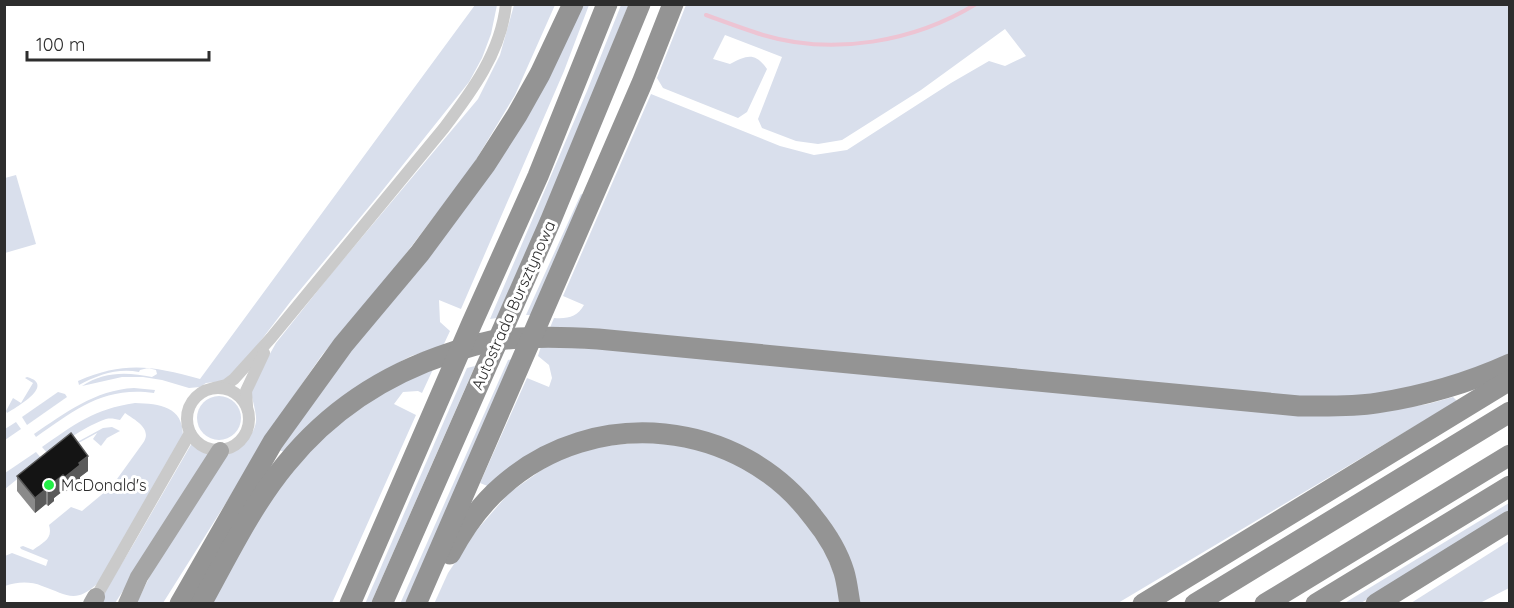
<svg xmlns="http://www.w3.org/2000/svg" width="1514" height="608" viewBox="0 0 1514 608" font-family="Quicksand,sans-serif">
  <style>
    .green { fill: #d9dfec }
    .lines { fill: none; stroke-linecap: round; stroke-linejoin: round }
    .stream { stroke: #edc4d3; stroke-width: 4 }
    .street { stroke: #cacaca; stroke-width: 12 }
    .primary { stroke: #a5a5a5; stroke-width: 18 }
    .highway { stroke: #949494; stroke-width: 21 }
    .wall { fill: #8a8a8a }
    .shaded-wall { fill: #5a5a5a }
    .building { fill: #141414; stroke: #5a5a5a; stroke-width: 1.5 }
    .poi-dot { fill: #23ef46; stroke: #fff; stroke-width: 2 }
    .labels { text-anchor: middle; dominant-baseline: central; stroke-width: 6; stroke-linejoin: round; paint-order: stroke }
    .street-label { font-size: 16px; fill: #2d2d2d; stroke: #fff }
    .poi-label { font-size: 16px; fill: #2d2d2d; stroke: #fff; text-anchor: start }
  </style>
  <rect width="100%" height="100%" fill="#fff"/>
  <g class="green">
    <path d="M475,5h22l-6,29 -9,24 -13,24 -91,114 -87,105 -35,46 -31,34 -19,2 -6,4 -11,1 -27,-8 -19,-3h-21l-40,9c22,-15 46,-14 70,-9l5,-3 -1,-4 -8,-2 -8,2 -1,2c-22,-4 -41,3 -60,13l-1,-4c47,-20 74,-15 122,-2z"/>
    <path d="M514,5h41l-40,90 -44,73 -73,96 -76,91 -47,68 -46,75 -66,105 -27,1 21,-42 67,-105c14,-8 29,-18 32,-35 1,-8 -4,-24 -6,-33l26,-46 55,-69 147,-175 22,-44z"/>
    <path d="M581,5h8l-25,66 -103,238 -22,-9 1,22 10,9 -7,15 -32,10 -39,21 -41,28 -46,47 -7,-2 91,-124z"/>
    <path d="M621,5l7,1 -74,183 -57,129 -7,1 97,-228z"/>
    <path d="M686,5h823v354l-39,15 -91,20 -52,5 -778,-69 5,-12c14,1 23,-1 30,-13l-21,-9 88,-202 129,52 34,9 33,-5 104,-67 38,-22 16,5 21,-10 -21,-27 -84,61 -79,50 -24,4 -22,-3 -34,-13 -4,-9 24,-62 -57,-22 -12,24 17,5c17,-9 25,-12 37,5l-20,43 -9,6 -75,-30 -6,-10z"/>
    <path d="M16,175l20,69 -31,9v-75z"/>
    <path d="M581,194l5,2 -54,119h-6z"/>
    <path d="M541,346l76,4 745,64 66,-10 25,-7 4,4 -339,202h-260l-9,-36 -94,-113 -129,-30 -136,63 -10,-4 47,-105 22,9 3,-9 -3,-13 -11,-9z"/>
    <path d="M513,359l-104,244 -9,1 108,-244z"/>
    <path d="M435,365l-13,28 -4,-2 -15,1 -9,12 22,11 -84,188 -122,1 64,-114 36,-44 44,-39z"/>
    <path d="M475,366l-104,237 -6,1 102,-236z"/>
    <path d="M27,377c29,8 -10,30 -20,36l-1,-2 7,-13 8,5 12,-20 -8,-5z"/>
    <path d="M134,388l21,2 -1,3c-51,-7 -79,17 -118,44l-2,-3c31,-21 61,-44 100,-46z"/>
    <path d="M58,392l7,2 2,3 -40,28 -5,-8z"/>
    <circle cx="219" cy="418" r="22"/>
    <path d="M135,403c25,1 48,3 48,33l-85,147c-23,22 -32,11 -56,3 -12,-5 -26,-4 -37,0v-30l7,-3 34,13 2,-6 -27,-11 -1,-2 3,-1 10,4c11,-8 20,-11 16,-25l22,-18 11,4 30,-25 31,-43c10,-14 -8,-23 -18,-30l-5,7c-5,-1 -9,-2 -14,-1 -18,6 -43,23 -58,35l-6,-7c33,-23 52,-38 93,-44z"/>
    <path d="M16,422l5,7 -16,11v-11z"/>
    <path d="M112,427l8,4 -13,7 -6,8 -8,-7 4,-6 -26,14 -1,-1 33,-18z"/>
    <path d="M670,440l50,12 45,26 52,53 29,73h-412l14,-31 28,-42 33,-38 44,-31 38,-15z"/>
    <path d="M192,443l8,7 13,4 -98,149 -18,1 36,-59z"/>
    <path d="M36,452l6,7 -37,30v-16z"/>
    <path d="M1509,503v11l-148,89 -18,1z"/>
    <path d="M1509,541v47l-29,15h-69z"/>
  </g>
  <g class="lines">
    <path class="stream" d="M706,15c19,7 38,14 57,20 70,21 151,7 213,-31"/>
    <g class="street">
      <path d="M214,388l12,-3 8,-6 37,-41 173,-210c28,-37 57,-76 62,-124"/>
      <circle cx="218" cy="419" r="31"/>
      <path d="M247,406l-1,-15 18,-38"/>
      <path d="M96,597l94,-164"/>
    </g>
    <g class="primary">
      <path d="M92,604l4,-7"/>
      <path d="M127,604l12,-27 81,-126"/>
    </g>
    <g class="highway">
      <path d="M450,554c14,-26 30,-49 52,-68 92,-82 238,-67 311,31 13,16 25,35 31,55 3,10 4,21 6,32"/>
      <path d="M180,604l93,-162 70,-97 77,-92 65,-88 32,-50 23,-41 33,-70"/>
      <path d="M201,604c26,-47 51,-99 85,-140 43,-53 100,-90 164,-111 15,-5 32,-11 48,-13 33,-4 67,-3 100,-1l701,67c26,0 53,1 78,-3 45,-7 91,-20 133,-39"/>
      <path d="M350,604l122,-281 66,-147 69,-172"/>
      <path d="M382,604l168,-382 90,-218"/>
      <path d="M416,604l226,-521 31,-79"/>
      <path d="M1143,604l367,-224"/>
      <path d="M1195,604l315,-192"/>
      <path d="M1265,604l245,-149"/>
      <path d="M1316,604l194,-118"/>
      <path d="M1376,604l134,-83"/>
    </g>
  </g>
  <path class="wall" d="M88,471l-8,6v3l-15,12 -2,-1 -9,7v3l-6,5 -2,-2 -11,9 -18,-22v-15z"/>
  <g class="shaded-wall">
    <path d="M88,456v15l-8,6v3l-15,12v-15l14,-14z"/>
    <path d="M63,475v16l-9,7v3l-6,5v-15l4,-7z"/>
    <path d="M46,489v15l-11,9v-15z"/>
  </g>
  <path class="building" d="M71,433l17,23 -9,7 1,2 -15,12 -2,-2 -11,9 2,2 -6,5 -2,-2 -11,9 -18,-22z"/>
  <circle class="poi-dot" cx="49" cy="485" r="6"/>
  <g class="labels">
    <g class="street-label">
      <text transform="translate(513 305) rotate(-66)">Autostrada Bursztynowa</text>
    </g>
    <g class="poi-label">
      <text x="61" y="485">McDonald's</text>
    </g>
  </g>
  <rect width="1514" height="608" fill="none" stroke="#2d2d2d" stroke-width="12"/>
  <path d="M27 51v9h182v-9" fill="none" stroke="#2d2d2d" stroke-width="3"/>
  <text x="36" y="51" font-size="18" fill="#2d2d2d" stroke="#ffffff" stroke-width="4.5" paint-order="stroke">100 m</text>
</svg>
